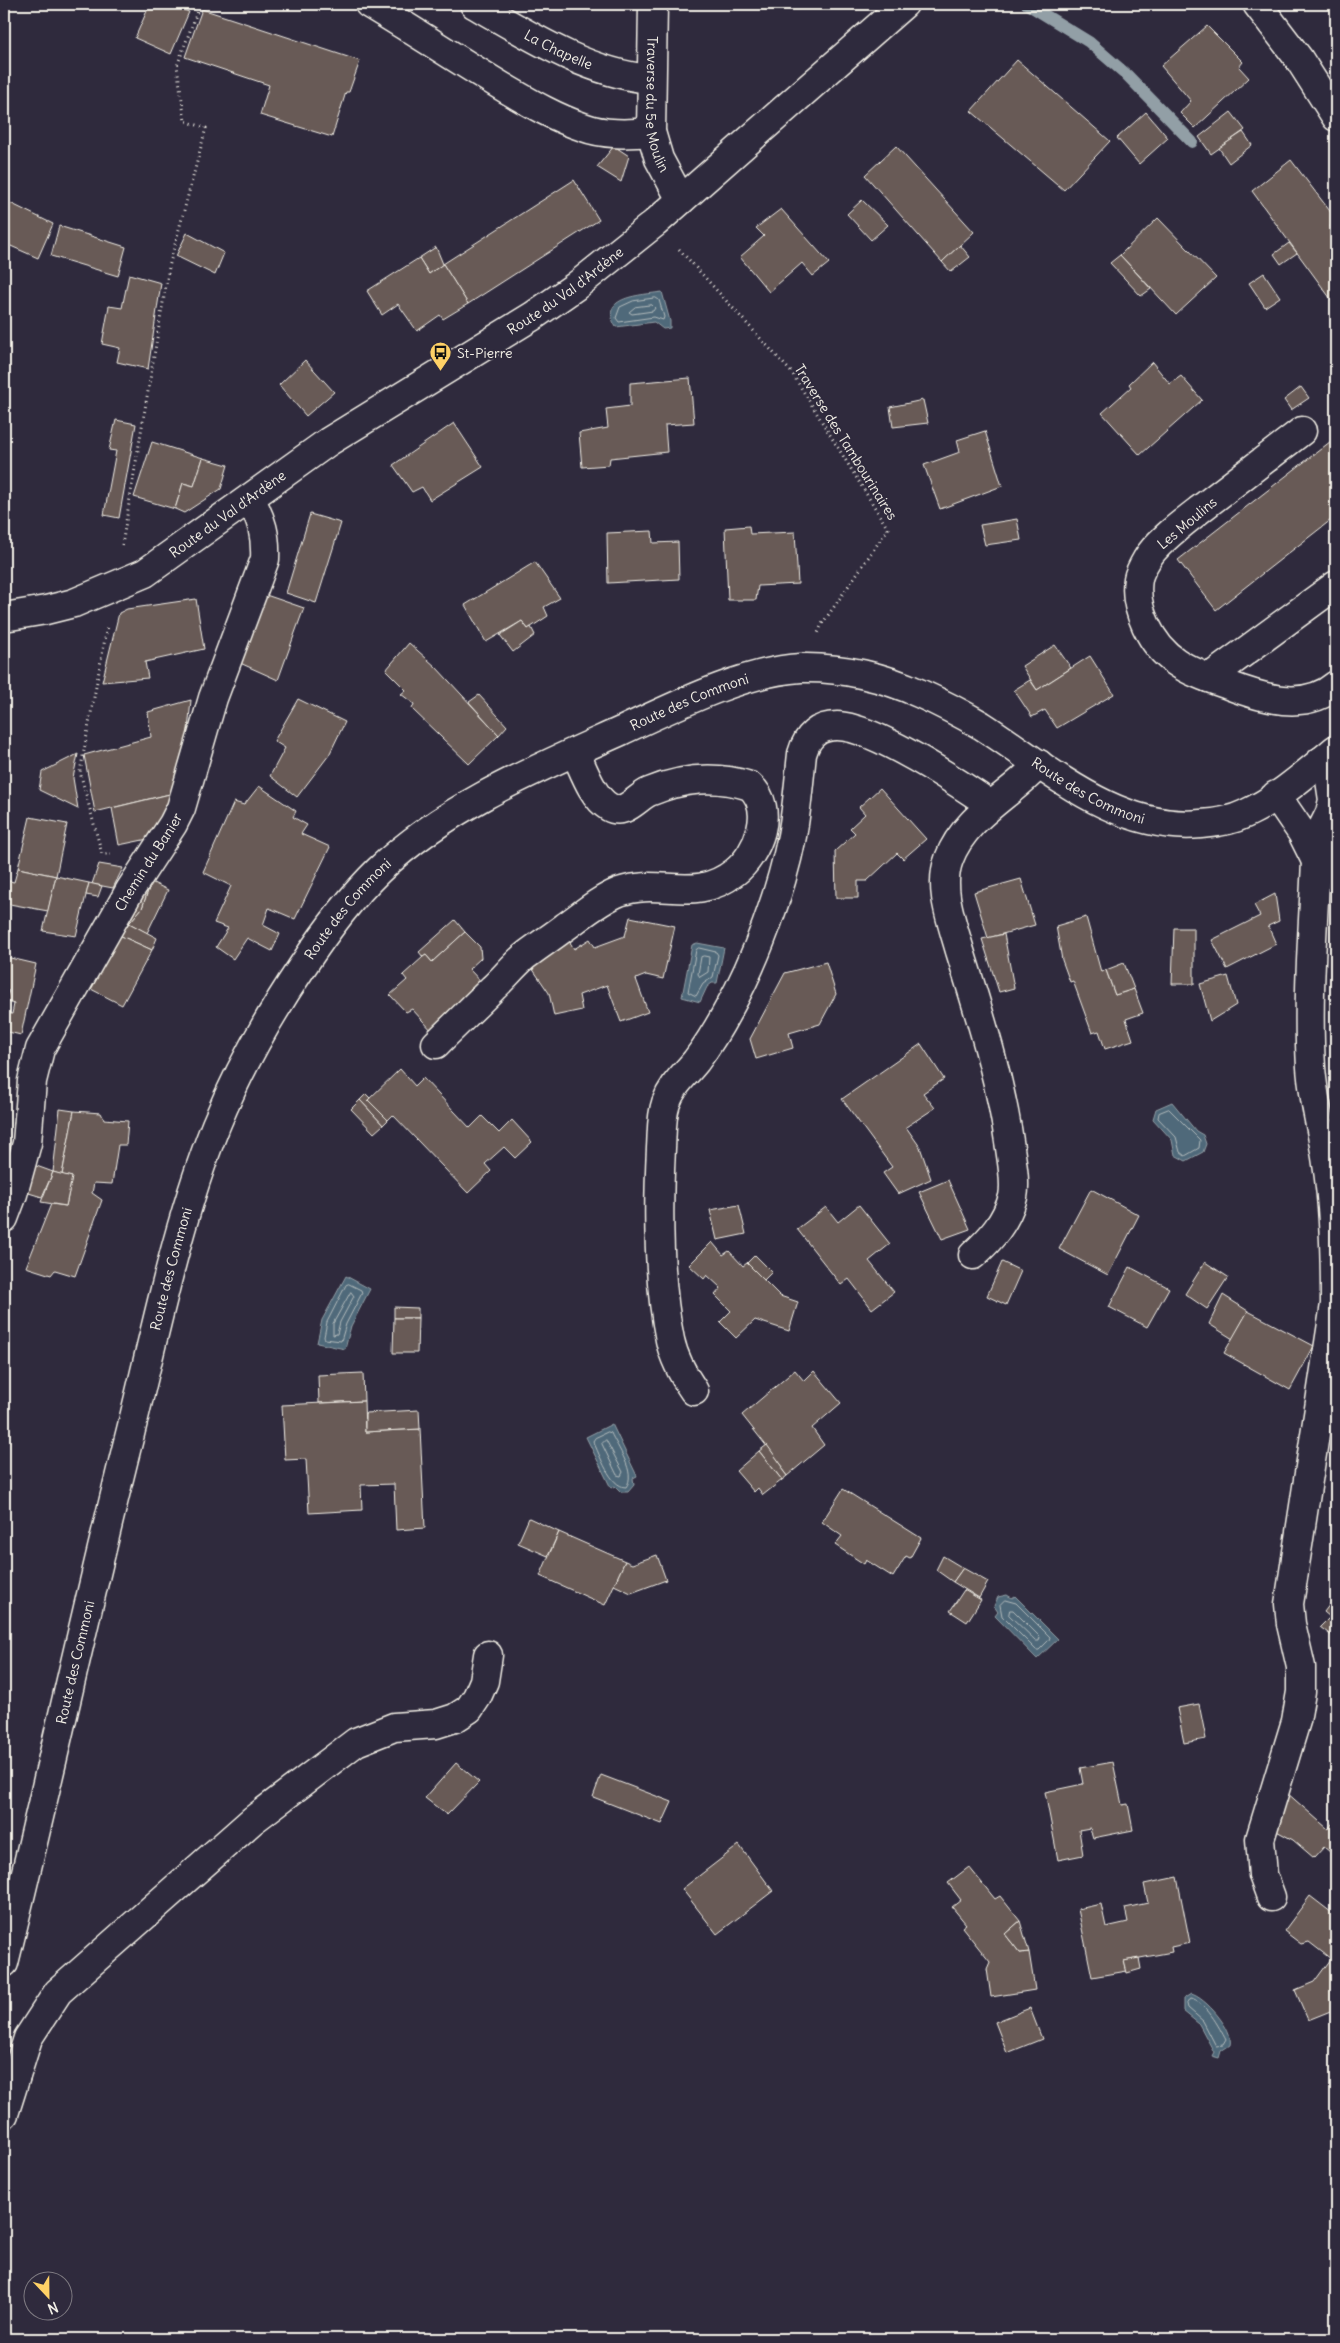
<svg xmlns="http://www.w3.org/2000/svg" width="1340" height="2343" viewBox="0 0 1340 2343" font-family="Delius,sans-serif">
  <style>
    .water { fill: #50697a; stroke: #929fa6 }
    .lines { fill: none; stroke-linecap: round; stroke-linejoin: round }
    .shore { stroke: #b2bbbc; stroke-width: 1 }
    .stream { stroke: #929fa6; stroke-width: 12 }
    .building { fill: #685a57; stroke: #f4f1e8 }
    .minor-casing { stroke: #f4f1e8; stroke-width: 31 }
    .major-casing { stroke: #f4f1e8; stroke-width: 31 }
    .path { stroke: #f4f1e8; stroke-width: 3; stroke-dasharray: 1 4; stroke-linecap: butt }
    .minor { stroke: #2f2a3d; stroke-width: 28 }
    .major { stroke: #2f2a3d; stroke-width: 28 }
    .labels { text-anchor: middle; dominant-baseline: central; stroke-width: 4; stroke-linejoin: round; paint-order: stroke }
    .street-label { font-size: 14px; fill: #f4f1e8; stroke: #2f2a3d }
    .poi-label { font-size: 14px; fill: #f4f1e8; stroke: #2f2a3d; text-anchor: start }
  </style>
  <rect width="100%" height="100%" fill="#2f2a3d"/>
  <filter id="ink" filterUnits="userSpaceOnUse"><feTurbulence type="fractalNoise" baseFrequency=".02" numOctaves="2"/><feDisplacementMap in="SourceGraphic" scale="10" xChannelSelector="R" yChannelSelector="G"/><feConvolveMatrix kernelMatrix="1 2 1 2 8 2 1 2 1" color-interpolation-filters="sRGB"/></filter>
  <g filter="url(#ink)">
    <g class="water">
      <path d="M662,292l8,29v7l-7,1 -9,-7 -38,5c-19,-31 26,-32 46,-35z"/>
      <path d="M697,943l27,5 -7,35h-5l-5,4 -7,15 -18,-5 10,-52z"/>
      <path d="M1172,1102l24,29 7,4 3,9 -3,8 -17,9 -11,-6 -3,-15 -19,-21 3,-10z"/>
      <path d="M346,1276l24,13 -19,37 -6,23 -28,-6 5,-23z"/>
      <path d="M612,1424l25,52 -4,2 1,7 -6,7h-7l-6,-6 -4,2 -25,-51z"/>
      <path d="M1007,1595l5,3 3,-2 43,43 -21,20 -42,-43 3,-4 -4,-6 4,-9z"/>
      <path d="M1191,1994c14,3 43,36 39,51l-9,6 -2,7 -7,-2 2,-4 -15,-28 -16,-13v-12z"/>
    </g>
    <g class="lines">
      <g class="shore">
        <path d="M656,298l3,2 5,17 -1,3 -9,-3 -35,5 -3,-4 4,-11 13,-6z"/>
        <path d="M652,305l3,3 -2,3 -21,3 -3,-2 6,-5z"/>
        <path d="M699,948l17,4 2,3 -5,22 -10,7 -7,12 -8,-4 8,-42z"/>
        <path d="M704,956l5,1 -1,15 -8,5 -2,-3 3,-17z"/>
        <path d="M1169,1109l31,31 -1,8 -14,8 -5,-4 -4,-15 -18,-19 1,-5z"/>
        <path d="M349,1284l12,6 1,3 -16,31 -5,17 -16,-2 -1,-2 3,-15 19,-37z"/>
        <path d="M351,1292l3,4 -14,26 -3,12 -4,1v-11z"/>
        <path d="M608,1432l3,1c6,14 26,40 15,54 -16,0 -26,-32 -33,-46l2,-3z"/>
        <path d="M606,1440l17,32 -2,4 -4,-1 -15,-31z"/>
        <path d="M1005,1600l11,3 34,34 -1,3 -10,10h-3l-34,-34 -2,-11z"/>
        <path d="M1010,1610h3l27,27 -1,4h-3l-27,-26z"/>
        <path d="M1190,1999c16,2 29,28 36,41l-3,5 -7,1 -13,-25 -15,-13 -1,-4z"/>
      </g>
      <path class="stream" d="M1027,4l62,38 38,33 65,67"/>
    </g>
    <g class="building">
      <path d="M150,4h19l20,8 -18,42 -36,-16z"/>
      <path d="M202,9l158,52 -11,31h-3l-14,45 -72,-22 9,-30 -84,-28z"/>
      <path d="M1207,26l36,36 -4,5 10,11 -54,50 -15,-15 11,-12 -30,-35z"/>
      <path d="M1017,60l93,81 -46,49 -93,-79z"/>
      <path d="M1146,112l22,26 -29,26 -22,-26z"/>
      <path d="M1231,112l14,18 -34,24 -12,-17z"/>
      <path d="M1243,132l9,13 -23,18 -10,-15z"/>
      <path d="M614,146l15,10 -8,26 -24,-15z"/>
      <path d="M896,146l78,86 -32,30 -77,-87z"/>
      <path d="M1291,160l45,59v3l-6,4 6,8v72l-84,-115z"/>
      <path d="M574,180l25,40 -131,84 -25,-40z"/>
      <path d="M4,200l49,24 -15,34 -34,-15z"/>
      <path d="M862,200l26,25 -17,15 -24,-26z"/>
      <path d="M781,209l48,54 -16,13 -11,-13 -33,29 -29,-35 24,-21 -8,-8z"/>
      <path d="M1158,218l58,60 -40,37 -56,-60z"/>
      <path d="M59,226l67,21 -8,29 -67,-20z"/>
      <path d="M187,233l37,20 -9,22 -39,-19z"/>
      <path d="M1289,243l8,10 -16,11 -7,-10z"/>
      <path d="M960,245l10,12 -19,15 -9,-10z"/>
      <path d="M436,247l7,17 -14,10 -10,-16z"/>
      <path d="M1120,255l31,34 -10,7 -31,-33z"/>
      <path d="M419,258l10,16 14,-10 25,40 -25,15 -3,-4 -23,16 -19,-27 -16,11 -15,-24z"/>
      <path d="M1264,273l16,24 -15,10 -16,-24z"/>
      <path d="M129,274l32,9 -13,86 -31,-7 3,-14 -18,-4 7,-38 13,2z"/>
      <path d="M305,360l29,32 -28,24 -27,-31z"/>
      <path d="M1152,362l18,22 11,-8 21,24 -62,55 -38,-42 29,-26 -2,-3z"/>
      <path d="M690,378l4,45 -29,2 2,27 -57,6 -1,7 -27,2 -3,-34 29,-5 -2,-19 24,-3v-23z"/>
      <path d="M1301,387l8,11 -18,12 -7,-10z"/>
      <path d="M923,400l5,23 -35,4 -3,-20z"/>
      <path d="M116,420l20,4 -17,94 -15,-3 12,-64 -7,-1z"/>
      <path d="M454,423l29,44 -53,33 -8,-13 -10,5 -19,-27z"/>
      <path d="M985,431l17,55 -62,23 -16,-44 36,-13 -3,-12z"/>
      <path d="M1335,438l1,78 -120,94 -38,-50z"/>
      <path d="M152,442l51,16 -9,28 -11,-3 -8,26 -41,-12z"/>
      <path d="M203,458l25,7 -7,24 -37,24 -9,-4 8,-26 11,3z"/>
      <path d="M310,514l31,9 -25,80 -30,-10z"/>
      <path d="M1017,519l4,21 -36,5 -5,-20z"/>
      <path d="M749,526l1,8 45,-2 3,52 -40,2 -2,14h-28l-3,-72z"/>
      <path d="M652,531l1,12 25,-1 1,37 -71,4 -1,-50z"/>
      <path d="M535,562l25,36 -16,9 4,9 -20,13 -6,-8 -36,21 -21,-37z"/>
      <path d="M263,594l41,14 -26,72 -38,-17z"/>
      <path d="M196,599l8,50 -59,13 3,16 -46,4 17,-69 8,-4z"/>
      <path d="M522,621l6,8 3,-2 4,8 -22,17 -13,-17z"/>
      <path d="M409,643l27,24 63,68 -30,29 -57,-55 2,-5 -13,-10 5,-4 -20,-20z"/>
      <path d="M1055,645l16,23 -34,22 -15,-24z"/>
      <path d="M1090,656l24,38 -57,34 -12,-18 -13,7 -18,-27 16,-10 7,10z"/>
      <path d="M479,695l28,31 -8,9 -30,-33z"/>
      <path d="M298,699l47,23 -16,33 -32,42 -27,-21 15,-28 -11,-7z"/>
      <path d="M191,700l-9,91 -87,21 -11,-57 67,-18 -3,-25z"/>
      <path d="M78,754l-5,24 5,31 -39,-19 3,-18z"/>
      <path d="M259,786l37,25 -3,6 14,8 -6,9 29,13 -35,72 -26,-11 -6,17 17,9 -8,17 -25,-13 -14,21 -17,-12 12,-19 -14,-5 17,-37 -28,-14 31,-70 10,3z"/>
      <path d="M880,788l46,51 -23,20 -6,-6 -30,28h-9v17h-22l-1,-47 20,-18 -5,-5 15,-14 -6,-7z"/>
      <path d="M182,791l-34,48 -29,6 -7,-37z"/>
      <path d="M30,817l37,7 -11,52 -38,-8z"/>
      <path d="M99,864l24,4 -10,20 -21,-4z"/>
      <path d="M18,868l38,8 -8,35 -44,-8v-23l10,2z"/>
      <path d="M56,876l33,7 -13,53 -33,-5z"/>
      <path d="M1021,879l14,46 -47,13 -14,-46z"/>
      <path d="M151,882l17,8 -21,43 -18,-10 13,-15z"/>
      <path d="M151,882l-9,26 -23,27z"/>
      <path d="M89,883l13,3 -4,11 -12,-2z"/>
      <path d="M1275,894l4,27 -11,5 8,18 -49,25 -15,-29 48,-24 -6,-11z"/>
      <path d="M630,917l45,9 -12,53 -17,-4 -10,4 12,33 -27,10 -14,-37 -28,10 3,15 -28,6 -5,-23 -19,-28 38,-26 6,10 16,-10 5,8 30,-11z"/>
      <path d="M1086,917l15,55 5,-2 9,25 19,-6 9,24 -17,6 7,21 -28,9 -6,-18 -7,2 -19,-52 -3,1 -8,-22 -6,-34z"/>
      <path d="M455,920l10,12 -33,30 -6,-7 -3,2 -4,-5z"/>
      <path d="M129,923l28,15 -5,12 -33,-15z"/>
      <path d="M1174,928h20v56h-22z"/>
      <path d="M465,932l15,15 1,11 -12,11 16,17 -52,46 -21,-23 -6,3 -16,-17 17,-15 -4,-5 20,-18 3,-2 6,7z"/>
      <path d="M1004,934l10,54 -15,4 -17,-53z"/>
      <path d="M119,935l33,15 -30,55 -35,-18z"/>
      <path d="M6,957l30,7 -15,71 -17,-4 2,-18 6,1 2,-10 -9,-3 4,-10 -5,-1z"/>
      <path d="M826,962l10,32 -16,30 -31,9 4,15 -37,11 -6,-20 35,-66z"/>
      <path d="M1124,963l10,26 -19,6 -9,-25z"/>
      <path d="M1228,976l8,29 -26,16 -10,-37z"/>
      <path d="M921,1044l23,35 -21,14 12,15 -29,19 14,20 11,32 -33,15 -15,-21 9,-6 -50,-68z"/>
      <path d="M400,1069l15,17 8,-8 47,50 12,-12 17,17 13,-13 20,22 -17,16 -11,-11 -19,17 6,7 -23,22 -75,-78 -5,5 -20,-20z"/>
      <path d="M366,1094l4,4 -2,2 20,20 -5,5 -23,-25z"/>
      <path d="M360,1100l23,25 -9,8 -23,-24z"/>
      <path d="M60,1109l14,2 -12,64 -9,-3z"/>
      <path d="M74,1111l27,2 3,6 24,2 -2,24h-8l-6,39 -18,-1 -2,10 10,7 -27,76 -20,-6 -4,5 -25,-8 25,-63 15,2 6,-29 -10,-2z"/>
      <path d="M31,1164l22,8 -11,25 -20,-6z"/>
      <path d="M53,1172l19,5 -6,29 -25,-4z"/>
      <path d="M948,1180l22,49 -28,10 -23,-47z"/>
      <path d="M1091,1189l48,26 -31,60 -49,-26z"/>
      <path d="M739,1205l7,29 -29,6 -7,-30z"/>
      <path d="M859,1205l31,39 -21,17 25,31 -22,17 -23,-30 -8,6 -44,-56 29,-22 12,15z"/>
      <path d="M712,1242l11,13 6,-4 14,15 4,-3 33,33 18,6 -9,29 -34,-11 -19,18 -16,-16 11,-11 -16,-16 6,-7 -14,-13 -3,4 -15,-14z"/>
      <path d="M755,1255l17,17 -8,8 -17,-17z"/>
      <path d="M1002,1262l19,9 -15,34 -19,-9z"/>
      <path d="M1205,1262l23,15 -21,32 -22,-15z"/>
      <path d="M1130,1267l39,21 -22,39 -38,-20z"/>
      <path d="M1223,1295l25,16 -15,28 -24,-15z"/>
      <path d="M394,1307l24,1v10h-24z"/>
      <path d="M1248,1311l66,35 -24,44 -66,-37z"/>
      <path d="M394,1318h24l-1,35h-24z"/>
      <path d="M795,1370l9,11 10,-10 27,32 -29,25 12,17 -37,31 -6,-8 2,-1 -41,-52z"/>
      <path d="M363,1373l1,28 -45,2 -1,-28z"/>
      <path d="M364,1401l1,31 55,-3 5,99 -29,2 -2,-46 -33,1 1,25 -53,3 -3,-54 -21,1 -3,-55z"/>
      <path d="M419,1410l1,19 -55,3v-19z"/>
      <path d="M767,1445l16,22 -2,1 6,8 -5,4 -23,-29z"/>
      <path d="M759,1451l23,29 -19,15 -5,-7 -4,4 -18,-21z"/>
      <path d="M843,1489l78,49 -11,20 -4,-2 -13,21 -27,-17 -2,4 -29,-19 7,-9 -20,-14z"/>
      <path d="M529,1518l30,14 -11,24 -30,-13z"/>
      <path d="M559,1532l66,29 -20,44 -65,-29z"/>
      <path d="M657,1555l9,25 -35,13 -17,-8 11,-24 7,3z"/>
      <path d="M943,1556l20,12 -10,14 -17,-12z"/>
      <path d="M963,1568l25,14 -9,16 -26,-16z"/>
      <path d="M964,1590l17,10 -14,22 -17,-11z"/>
      <path d="M1336,1596v43l-16,-12 10,-10 -6,-5z"/>
      <path d="M1199,1704l7,35 -22,4 -7,-35z"/>
      <path d="M1113,1762l9,43 6,-1 5,26 -40,8 -3,-10 -11,2 4,25 -25,5 -13,-68 38,-8 -3,-16z"/>
      <path d="M456,1763l23,19 -32,33 -22,-17z"/>
      <path d="M601,1775l71,27 -10,22 -69,-27z"/>
      <path d="M1286,1792l42,37 8,-10v38l-12,-10 -10,11 -21,-18 -22,-12z"/>
      <path d="M739,1845l34,46 -56,43 -35,-45z"/>
      <path d="M969,1867l26,32 5,-3 20,25 -15,13 15,19 9,-1 6,38 -44,7 -4,-28 3,-7 -28,-35 4,-3 -14,-17 9,-7 -13,-17z"/>
      <path d="M1177,1877l13,66 -19,4 1,5 -48,9 3,10 -35,6 -14,-68 23,-5 5,23 22,-5 -3,-14 23,-5 -4,-19z"/>
      <path d="M1310,1896l26,20v89l-3,5 -25,10 -13,-30 19,-8 17,-23 -22,-17 -8,2 -17,-13z"/>
      <path d="M1020,1921l9,31 -9,1 -15,-19z"/>
      <path d="M1139,1958l2,11 -14,4 -3,-12z"/>
      <path d="M1030,2008l12,31 -35,14 -12,-31z"/>
    </g>
    <g class="lines">
      <defs>
        <g id="minor">
          <path d="M369,4c47,28 92,58 139,86 24,14 48,28 75,37 21,8 45,7 68,5"/>
          <path id="s1" d="M474,4c54,31 113,69 176,75"/>
          <path id="s2" d="M653,4l-2,128 8,27 22,41"/>
          <path d="M1257,4l42,55 37,58"/>
          <path d="M1302,431c-33,25 -66,51 -99,76 -15,12 -47,35 -56,52 -3,5 -8,14 -9,20 -5,30 14,67 38,83 16,11 35,17 52,23 34,13 77,27 108,0"/>
          <path d="M1209,678l127,-93"/>
          <path d="M1276,795l26,38 14,28 7,-34 7,-14 3,-13 -3,-20 -9,-19"/>
          <path d="M436,1044c19,-19 38,-37 57,-56 11,-10 21,-23 32,-32 13,-10 27,-19 40,-29 17,-12 34,-27 54,-35 42,-15 76,12 116,-20 23,-18 41,-63 15,-86 -35,-11 -67,-8 -101,6 -13,6 -24,24 -40,15 -17,-10 -26,-39 -34,-55"/>
          <path id="s3" d="M4,1218l9,-24 14,-51 5,-62 8,-32 90,-159 43,-66 8,-16 32,-110 52,-139c1,-23 -3,-40 -15,-60"/>
          <path d="M973,1255c18,-16 33,-33 40,-58 3,-15 -1,-34 -3,-49 -9,-67 -30,-132 -50,-197 -8,-29 -22,-63 -11,-92 16,-43 61,-63 90,-95"/>
          <path d="M694,1391c-11,-16 -20,-32 -24,-51 -12,-58 -12,-133 -9,-192 1,-14 0,-31 5,-45 7,-19 18,-27 30,-42 12,-16 23,-34 32,-51 28,-50 53,-118 64,-174 5,-27 7,-55 10,-82 5,-18 16,-28 35,-28 36,0 123,58 154,79"/>
          <path d="M1271,1897l-8,-22 -3,-36 36,-118 5,-29v-25l-10,-43 -2,-20 46,-300c0,-49 -1,-98 -9,-147 -5,-31 -13,-59 -15,-90 -4,-69 2,-138 5,-206"/>
          <path id="s4" d="M4,1963c43,-174 81,-350 125,-525 26,-104 47,-213 87,-313 23,-56 53,-109 86,-158 23,-35 47,-68 77,-97 69,-65 157,-101 242,-139 52,-24 123,-60 180,-63 40,-1 84,9 120,26 20,9 41,20 60,31 67,43 136,107 220,99 15,-1 30,-3 44,-10 33,-15 63,-42 91,-65"/>
          <path d="M4,2114l24,-76 30,-46 195,-172 103,-78 38,-15 42,-3 19,-6 14,-9 8,-12 7,-16 4,-26"/>
        </g>
        <g id="major">
          <path id="s5" d="M4,617l42,-7 28,-7 71,-30 183,-131 205,-126 43,-30 79,-63 249,-219"/>
        </g>
      </defs>
      <use href="#minor" class="minor-casing"/>
      <use href="#major" class="major-casing"/>
      <g class="path">
        <path d="M679,249l113,124 96,156 -66,95 -4,9"/>
        <path d="M122,545l47,-278 37,-139 -21,-7 -8,-55 23,-62"/>
        <path d="M107,628l-27,144 22,82h9"/>
      </g>
      <use href="#minor" class="minor"/>
      <use href="#major" class="major"/>
    </g>
  </g>
  <defs>
    <symbol id="bus-pin" viewBox="-11 -11 22 30"><path d="M0 17L-7.5 6A9.5 9.5 0 1 1 7.5 6Z" fill="#ffd166" stroke="#2f2a3d"/><path d="M-5-6H5V4H4V6H2V4H-2V6H-4V4H-5ZM-3.5-4V0h7V-4ZM-3.5 1.2v1.5H-2V1.2ZM2 1.2v1.5H3.5V1.2Z" fill="#111"/></symbol>
  </defs>
  <g fill-rule="evenodd">
    <use href="#bus-pin" x="428" y="340" width="25" height="34"/>
  </g>
  <g class="labels">
    <g class="street-label">
      <text stroke="none"><textPath href="#s1" startOffset="96">La Chapelle</textPath></text>
      <text stroke="none"><textPath href="#s2" startOffset="101">Traverse du 5e Moulin</textPath></text>
      <text stroke="none"><textPath href="#s5" startOffset="655">Route du Val d'Ardène</textPath></text>
      <text transform="translate(846 442) rotate(58)">Traverse des Tambourinaires</text>
      <text stroke="none"><textPath href="#s5" startOffset="250">Route du Val d'Ardène</textPath></text>
      <text transform="translate(1187 523) rotate(-40)">Les Moulins</text>
      <text stroke="none"><textPath href="#s4" startOffset="1524">Route des Commoni</textPath></text>
      <text stroke="none"><textPath href="#s4" startOffset="1959">Route des Commoni</textPath></text>
      <text stroke="none"><textPath href="#s3" startOffset="390">Chemin du Banier</textPath></text>
      <text stroke="none"><textPath href="#s4" startOffset="1119">Route des Commoni</textPath></text>
      <text stroke="none"><textPath href="#s4" startOffset="714">Route des Commoni</textPath></text>
      <text stroke="none"><textPath href="#s4" startOffset="309">Route des Commoni</textPath></text>
    </g>
    <g class="poi-label">
      <text x="457" y="353">St-Pierre</text>
    </g>
  </g>
  <rect width="1340" height="2343" fill="none" stroke="#2f2a3d" stroke-width="20"/>
  <rect x="10" y="10" width="1320" height="2323" fill="none" stroke="#f4f1e8" stroke-width="2" filter="url(#ink)"/>
  <g transform="translate(48 2296) rotate(158)"><circle r="24" fill="#2f2a3d" stroke="#7e7a81"/>
  <path d="M0-4L9 19L0 12L-9 19Z" fill="#ffd166"/>
  <text y="-8" font-size="14" font-weight="bold" text-anchor="middle" fill="#f4f1e8">N</text>
  </g>
</svg>
